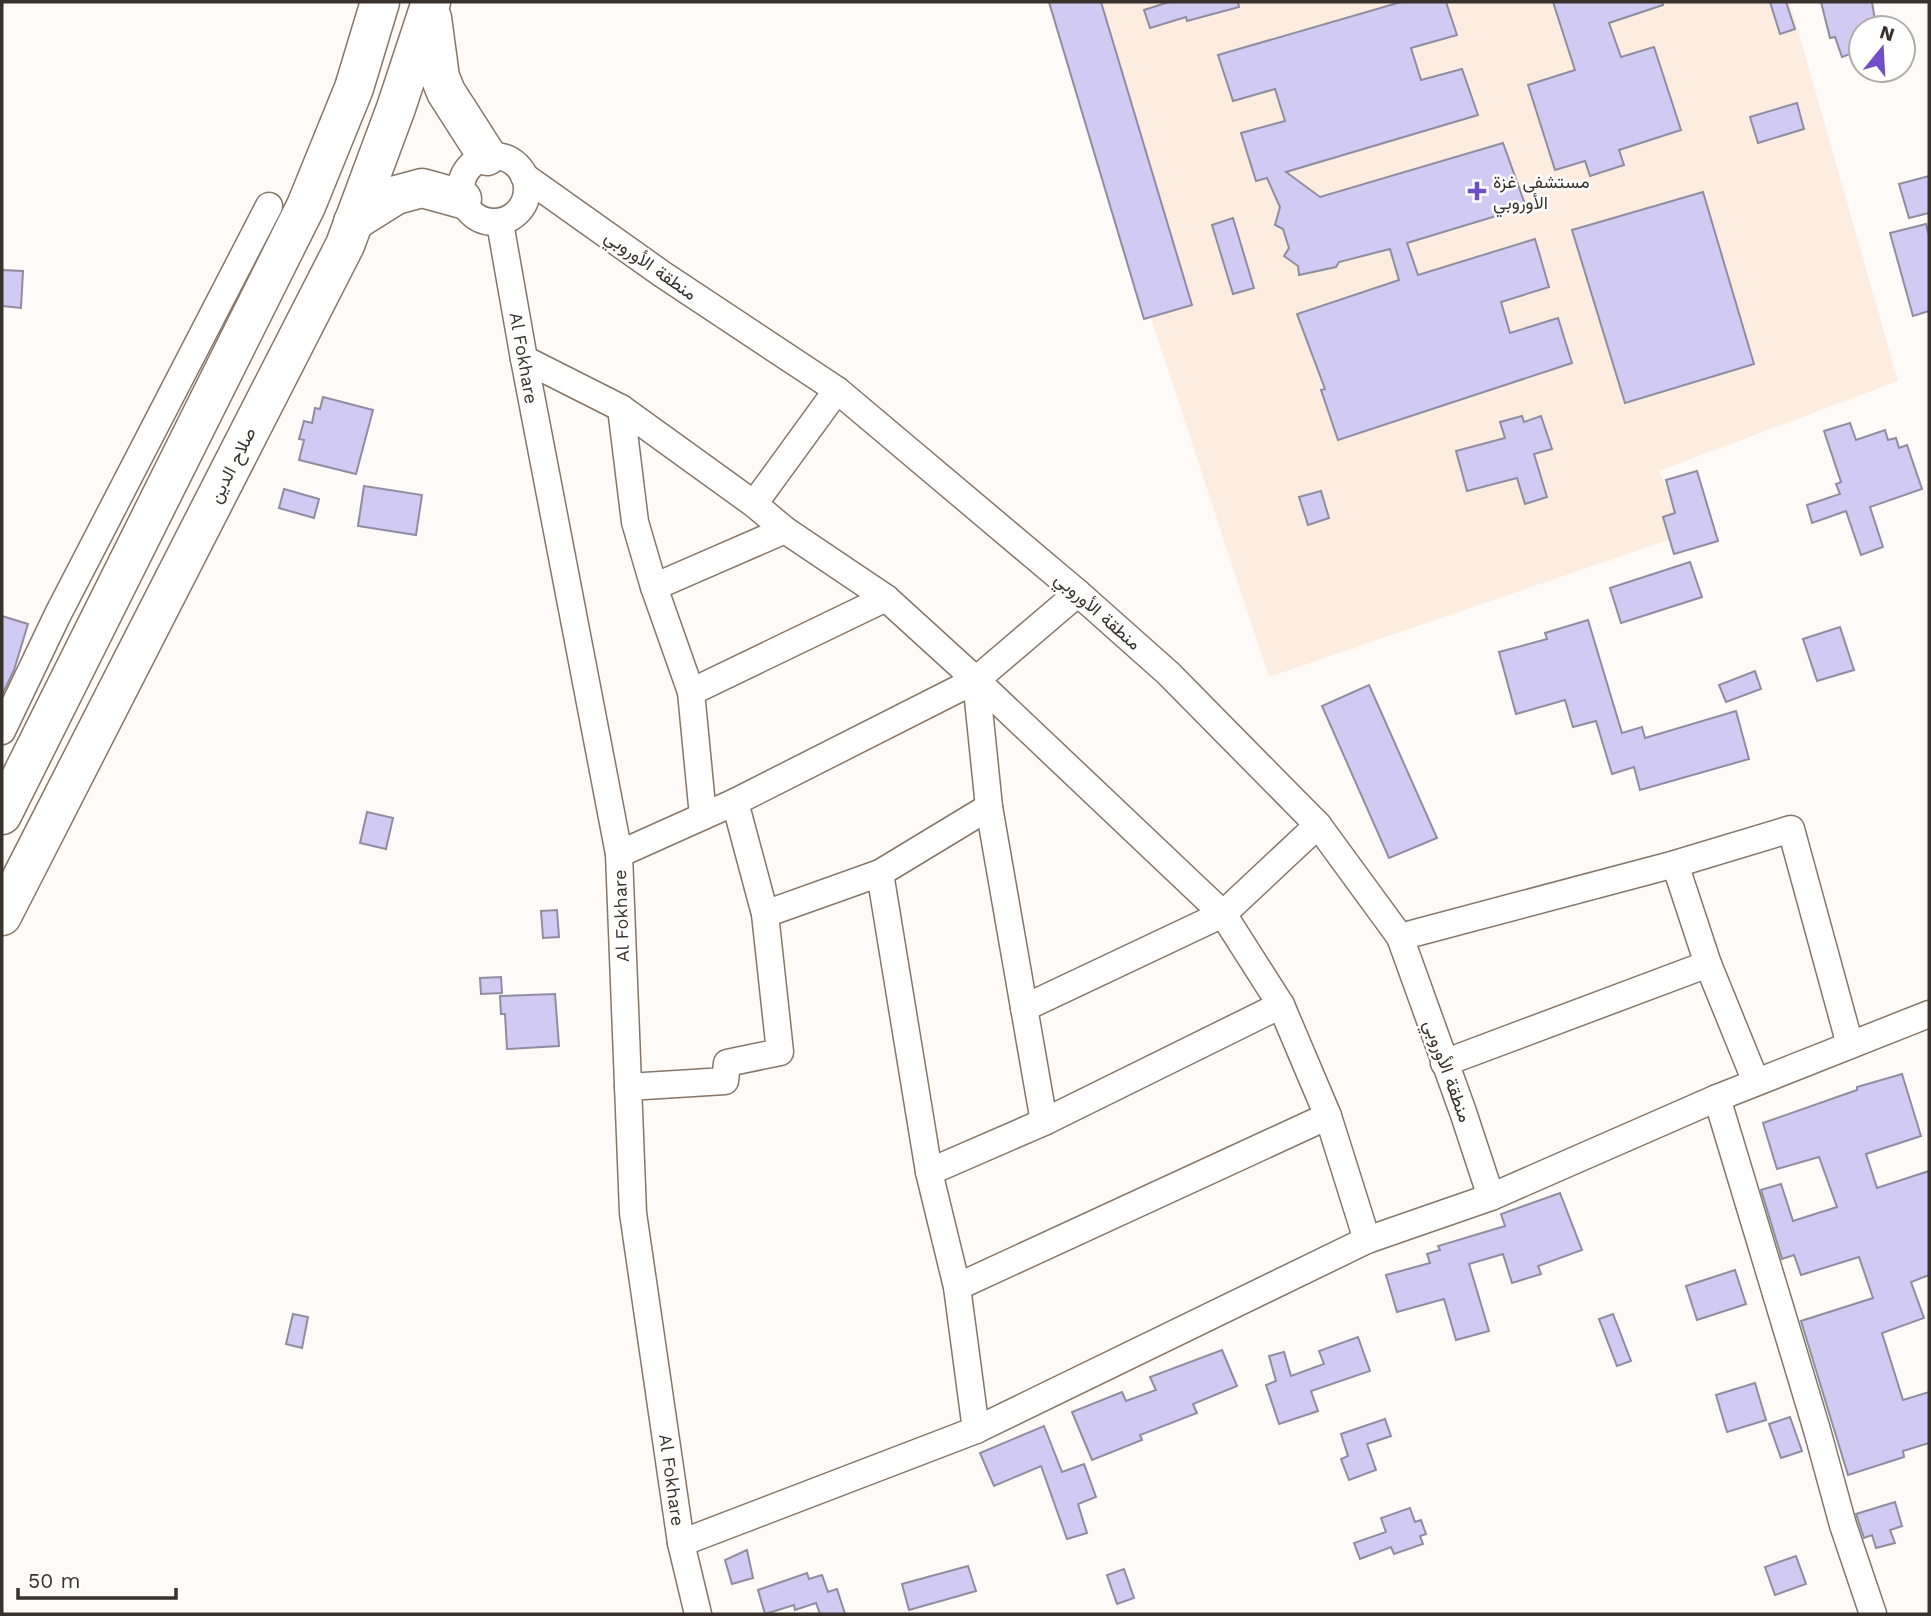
<svg xmlns="http://www.w3.org/2000/svg" width="1931" height="1616" viewBox="0 0 1931 1616" font-family="'Work Sans',Vazirmatn,sans-serif">
  <style>
    .built { fill: #fcede0 }
    .building { fill: #d1cbf4; stroke: #908da1; stroke-width: 2 }
    .lines { fill: none; stroke-linecap: round; stroke-linejoin: round }
    .minor-casing { stroke: #867668; stroke-width: 29 }
    .highway-casing { stroke: #867668; stroke-width: 41 }
    .minor { stroke: #fff; stroke-width: 26 }
    .highway { stroke: #fff; stroke-width: 38 }
    .poi-dot { fill: #704fc9; stroke: #fff; stroke-width: 2.5 }
    .labels { text-anchor: middle; dominant-baseline: central; stroke-width: 5; stroke-linejoin: round; paint-order: stroke }
    .poi-label { font-size: 18px; fill: #39322c; stroke: #fff; text-anchor: start }
    .street-label { font-size: 18px; fill: #39322c; stroke: #fff }
  </style>
  <rect width="100%" height="100%" fill="#fefaf7"/>
  <path class="built" d="M1047,2h743l108,379 -239,90 27,63 -417,143z"/>
  <g class="building">
    <path d="M1049,2h52l91,303 -48,14z"/>
    <path d="M1169,2h69l1,5 -52,14 -1,-4 -36,11 -6,-18z"/>
    <path d="M1401,2h45l11,33 -46,13 10,32 41,-11 16,46 -192,57 34,25 183,-54 23,64 -119,36 11,32 117,-36 14,48 -48,15 9,31 48,-15 14,45 -234,77 -17,-50 4,-1 -28,-75 102,-34 -9,-31 -51,13 -3,5 -37,8 -1,-9 -14,-10 5,-8 -6,-19 -8,-4 5,-18 -13,-29 -11,3 -15,-48 44,-12 -10,-32 -42,12 -15,-46z"/>
    <path d="M1553,2h109l1,3 -54,18 12,34 33,-10 27,83 -62,20 5,15 -34,11 -5,-15 -30,9 -27,-85 47,-15z"/>
    <path d="M1770,2h16l9,27 -15,5z"/>
    <path d="M1821,2h51l4,24 -21,5 6,19 -19,7 -7,-20 -5,1z"/>
    <path d="M1797,103l7,26 -46,14 -8,-26z"/>
    <path d="M1929,176v37l-20,5 -10,-34z"/>
    <path d="M1703,192l51,172 -129,39 -53,-173z"/>
    <path d="M1233,218l21,70 -21,6 -21,-69z"/>
    <path d="M1926,224l3,12v75l-16,5 -23,-83z"/>
    <path d="M2,270l21,1 -2,37 -19,-2z"/>
    <path d="M323,397l50,13 -17,64 -57,-14 5,-20 -5,-1 5,-18 8,2 3,-15 5,1z"/>
    <path d="M1522,416l2,6 17,-6 11,33 -18,5 13,43 -22,7 -8,-26 -50,13 -11,-40 49,-13 -5,-16z"/>
    <path d="M1850,423l6,17 29,-10 3,10 8,-2 3,10 8,-3 15,44 -52,18 13,40 -22,8 -15,-44 -34,12 -5,-18 33,-11 -4,-10 5,-2 -17,-51z"/>
    <path d="M1697,471l21,70 -44,13 -11,-37 12,-4 -9,-33z"/>
    <path d="M364,486l58,9 -6,40 -58,-9z"/>
    <path d="M284,489l35,10 -5,19 -35,-10z"/>
    <path d="M1321,491l8,27 -21,7 -9,-28z"/>
    <path d="M1690,562l12,35 -81,26 -11,-35z"/>
    <path d="M2,616l26,8 -14,46 -12,25z"/>
    <path d="M1588,620l34,113 20,-6 3,11 91,-27 13,48 -109,31 -6,-23 -22,7 -16,-53 -23,6 -8,-27 -49,14 -17,-62 48,-13 -2,-6z"/>
    <path d="M1840,627l14,43 -37,11 -14,-42z"/>
    <path d="M1755,671l6,18 -35,13 -7,-17z"/>
    <path d="M1369,685l68,153 -48,20 -67,-152z"/>
    <path d="M367,812l26,6 -7,31 -26,-6z"/>
    <path d="M557,910l2,27 -16,1 -2,-27z"/>
    <path d="M501,977l1,16 -21,1 -1,-16z"/>
    <path d="M555,994l4,52 -52,3 -2,-35h-4l-1,-18z"/>
    <path d="M1902,1074l19,62 -55,18 11,34 52,-17v104l-18,7 13,36 -42,15 21,67 26,-8v51l-26,8 1,6 -56,18 -47,-154 72,-23 -14,-41 -58,18 -7,-20 -12,4 -21,-69 20,-6 12,37 44,-14 -18,-50 -42,12 -14,-46 94,-33v-3z"/>
    <path d="M1560,1193l22,57 -44,16 3,8 -29,9 -9,-29 -34,10 20,67 -33,9 -12,-41 -47,13 -11,-37 44,-12 -3,-9 13,-4 -2,-4 67,-20 -4,-12z"/>
    <path d="M1735,1270l11,34 -49,16 -11,-34z"/>
    <path d="M293,1314l15,3 -6,31 -16,-4z"/>
    <path d="M1613,1314l18,47 -14,5 -18,-47z"/>
    <path d="M1358,1337l12,34 -59,20 7,20 -39,13 -13,-39 10,-4 -7,-25 15,-4 7,24 33,-12 -5,-13z"/>
    <path d="M1222,1350l15,36 -44,18 4,9 -57,22 2,5 -50,20 -20,-48 50,-20 4,9 30,-11 -6,-13z"/>
    <path d="M1755,1383l11,37 -39,12 -11,-37z"/>
    <path d="M1790,1417l12,34 -21,7 -12,-34z"/>
    <path d="M1385,1419l6,17 -24,8 9,26 -27,10 -8,-21 7,-3 -7,-22z"/>
    <path d="M1044,1426l18,46 22,-8 12,33 -18,7 9,29 -20,6 -26,-73 -47,20 -14,-33z"/>
    <path d="M1895,1502l7,24 -12,4 5,13 -19,5 -4,-13 -8,3 -8,-24z"/>
    <path d="M1410,1508l5,14 6,-2 5,14 -6,2 3,8 -29,10 -3,-7 -31,12 -6,-16 32,-11 -5,-14z"/>
    <path d="M747,1550l6,28 -21,6 -7,-24z"/>
    <path d="M1796,1556l10,28 -31,11 -10,-28z"/>
    <path d="M968,1566l8,25 -67,19 -7,-26z"/>
    <path d="M1124,1569l10,29 -17,6 -10,-29z"/>
    <path d="M807,1573l2,6 13,-4 6,17 9,-3 8,25h-25l-4,-11 -21,7 -1,-5 -29,9 -7,-24z"/>
  </g>
  <g class="lines">
    <defs>
      <g id="minor">
        <circle cx="494" cy="189" r="33"/>
        <path d="M524,176l138,98 175,116 241,203 90,80 150,152 82,112 63,175 28,85"/>
        <path d="M500,223l24,136 95,495 14,359 48,330 17,71"/>
        <path d="M524,359l97,49 133,96 31,26 101,68 90,82 247,234 58,91 47,111 39,124"/>
        <path d="M621,408l14,114 19,65 37,105 12,124"/>
        <path d="M754,504l83,-114"/>
        <path d="M654,587l131,-57"/>
        <path d="M691,692l195,-94"/>
        <path d="M2,731l56,-117 211,-408"/>
        <path d="M619,854l116,-52 241,-122"/>
        <path d="M1675,864l33,100 48,118"/>
        <path d="M880,873l109,-66"/>
        <path d="M765,914l115,-41 49,299 28,115 19,143"/>
        <path d="M1400,937l275,-73 116,-35 59,216"/>
        <path d="M1024,1008l199,-94 95,-89"/>
        <path d="M1444,1063l264,-99"/>
        <path d="M628,1087l97,-6 2,-18 53,-11 -15,-138 -30,-112"/>
        <path d="M1717,1098l100,332 26,95 30,89"/>
        <path d="M1044,1122l-55,-315 -13,-127 102,-87"/>
        <path d="M929,1172l115,-50 237,-117"/>
        <path d="M957,1287l371,-171"/>
        <path d="M681,1543l295,-113 391,-190 124,-43 226,-99 212,-84"/>
      </g>
      <g id="highway">
        <path d="M432,18l8,59 6,15 41,64"/>
        <path d="M353,222l43,-27 26,-7 40,11"/>
        <path d="M2,815l304,-609 48,-118 26,-86"/>
        <path d="M2,916l343,-671 51,-137 35,-106"/>
      </g>
    </defs>
    <use href="#minor" class="minor-casing"/>
    <use href="#highway" class="highway-casing"/>
    <use href="#minor" class="minor"/>
    <use href="#highway" class="highway"/>
  </g>
  <path class="poi-dot" d="M1473.5 180.5h7v7h7v7h-7v7h-7v-7h-7v-7h7z"/>
  <g class="labels">
    <g class="poi-label">
      <text x="1493" y="181">مستشفى غزة<tspan x="1493" dy="21">الأوروبي</tspan></text>
    </g>
    <g class="street-label">
      <text transform="translate(651 265) rotate(35)">منطقة الأوروبي</text>
      <text transform="translate(524 358) rotate(80)">Al Fokhare</text>
      <text transform="translate(232 465) rotate(-63)">صلاح الدين</text>
      <text transform="translate(1098 611) rotate(41)">منطقة الأوروبي</text>
      <text transform="translate(621 916) rotate(-92)">Al Fokhare</text>
      <text transform="translate(1448 1071) rotate(70)">منطقة الأوروبي</text>
      <text transform="translate(672 1480) rotate(82)">Al Fokhare</text>
    </g>
  </g>
  <rect width="1931" height="1616" fill="none" stroke="#39322c" stroke-width="7"/>
  <g transform="translate(1882 49) rotate(18)"><circle r="33" fill="#ffffff" stroke="#b0adab" stroke-width="2"/>
  <path d="M0-5L12 26L0 18L-12 26Z" fill="#704fc9"/>
  <text y="-10" font-size="19" font-weight="bold" text-anchor="middle" fill="#39322c">N</text>
  </g>
  <path d="M18 1588v10h158v-10" fill="none" stroke="#39322c" stroke-width="3.5"/>
  <text x="28" y="1588" font-size="21" fill="#39322c" stroke="#ffffff" stroke-width="5" paint-order="stroke">50 m</text>
</svg>
